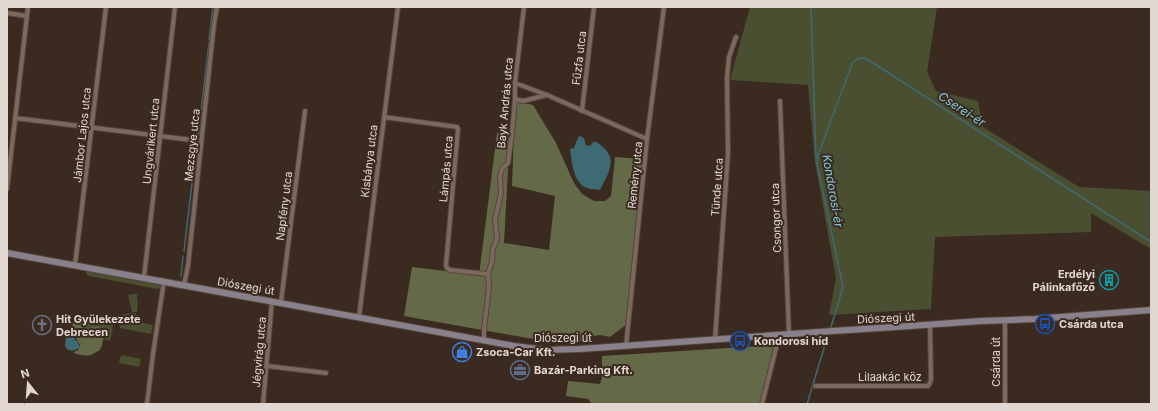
<svg xmlns="http://www.w3.org/2000/svg" width="1158" height="411" viewBox="0 0 1158 411" font-family="Inter,sans-serif">
  <style>
    .green { fill: #4b4f32 }
    .forest { fill: #646947 }
    .water { fill: #3e6a73 }
    .lines { fill: none; stroke-linecap: round; stroke-linejoin: round }
    .stream { stroke: #3e6a73; stroke-width: 1.5 }
    .street-casing { stroke: #54463d; stroke-width: 6 }
    .secondary-casing { stroke: #54463d; stroke-width: 8 }
    .street { stroke: #7c685d; stroke-width: 4 }
    .secondary { stroke: #89808c; stroke-width: 6 }
    .labels { text-anchor: middle; dominant-baseline: central; stroke-width: 4; stroke-linejoin: round; paint-order: stroke }
    .street-label { font-size: 11px; fill: #e2d7d0; stroke: #3b2a20 }
    .poi-label { font-size: 11px; font-weight: bold; fill: #e2d7d0; stroke: #3b2a20; text-anchor: start }
    .water-label { font-size: 12px; font-style: italic; fill: #7ecddd; stroke: #3b2a20 }
  </style>
  <rect width="100%" height="100%" fill="#3b2a20"/>
  <g class="green">
    <path d="M750,7h187l-10,65 9,19 42,10 5,26 96,60 72,4v58l-60,-36v19l-156,5 -4,72 -102,6 7,-37 -21,-116 -7,-77 -78,-5z"/>
    <path d="M90,270l67,14 3,1v3l-3,1 -67,-13 -3,-1 -1,-3z"/>
    <path d="M133,294h4v8h1l-1,10h-5l-4,-17z"/>
    <path d="M132,313h4l-1,8 18,4 -2,9 -31,-6 -2,-9h2l-1,-4z"/>
    <path d="M107,322l5,2 1,3 -3,14 -6,-2 -2,-9 -12,-2 -4,1 -3,-1v-2l6,-1 1,-2 7,2 1,-2z"/>
    <path d="M121,355l20,4 -2,8 -20,-4z"/>
  </g>
  <g class="forest">
    <path d="M515,101l18,4 23,38 18,40 8,11 12,7h11l6,-5 4,-39 29,2 -17,165 -17,13 -10,-2 -7,1 -8,5 -30,2 -151,-27 8,-49 67,8 18,-142 13,1 -6,109 45,7 6,-54 -43,-10z"/>
    <path d="M75,321l15,3 -1,1 -6,1v2c5,1 13,-3 17,0 6,4 3,18 -1,23 -2,0 -4,2 -6,3 -6,3 -13,1 -19,-1v-1l4,-2 2,-5 -4,-7c2,-8 -4,-9 -4,-15z"/>
    <path d="M775,345l-13,59h-170l-4,-5 -22,-3 2,-15 32,3 2,-6v-22z"/>
  </g>
  <g class="water">
    <path d="M579,136l4,1 2,4v3l3,2 3,-1 2,-3h4c2,2 5,4 7,6 14,13 3,28 -4,42 -4,-1 -9,0 -13,-2 -14,-5 -15,-26 -17,-39l4,-1 3,-8z"/>
    <path d="M70,328l3,1 2,11c3,1 5,4 4,8 -5,3 -11,4 -14,-2l1,-10z"/>
  </g>
  <g class="lines">
    <g class="stream">
      <path d="M811,7l5,152"/>
      <path d="M209,40l4,-33"/>
      <path d="M817,163l1,-8 34,-91c5,-6 8,-7 15,-5l284,183"/>
      <path d="M817,163l26,124 -12,40"/>
      <path d="M193,179l16,-136"/>
      <path d="M184,251l8,-68"/>
      <path d="M181,276l2,-20"/>
      <path d="M807,404l21,-69"/>
    </g>
    <defs>
      <g id="street">
        <path d="M7,13l20,3"/>
        <path d="M515,83l32,12 100,44"/>
        <path d="M515,99l8,2 24,-6"/>
        <path d="M780,101l9,233"/>
        <path d="M582,111l12,-104"/>
        <path d="M384,117l73,10 1,2 -12,136 1,3 3,2 38,4"/>
        <path d="M15,118l177,22"/>
        <path d="M7,189l21,-182"/>
        <path d="M75,265l31,-258"/>
        <path d="M144,277l31,-270"/>
        <path d="M184,285l4,-19 26,-242 3,-17"/>
        <path d="M281,302l24,-191"/>
        <path d="M359,317l39,-310"/>
        <path d="M484,340v-11l5,-42 -1,-13 4,-13 1,-12 4,-10 -2,-19 6,-27 -1,-17 2,-7 6,-6 4,-29 3,-35v-16l9,-76"/>
        <path d="M715,340l13,-187 -1,-75 2,-21 7,-20"/>
        <path d="M626,346l21,-207 17,-132"/>
        <path d="M267,366l59,7"/>
        <path d="M815,386h113l2,-3 1,-4 -1,-54"/>
        <path d="M147,404l6,-50 11,-73"/>
        <path d="M263,404l9,-103"/>
        <path d="M762,404l16,-64 1,-5"/>
        <path d="M1005,404v-84"/>
      </g>
      <path id="secondary" d="M7,253l507,93 31,4 35,-1 253,-18 77,-5 71,-5 54,-2 116,-9"/>
    </defs>
    <use href="#street" class="street-casing"/>
    <use href="#secondary" class="secondary-casing"/>
    <use href="#street" class="street"/>
    <use href="#secondary" class="secondary"/>
  </g>
  <defs>
    <symbol id="building-ring" viewBox="-11 -11 22 22"><circle r="9.5" fill="#3b2a20" stroke="#0f9aa8" stroke-width="1.5"/><path d="M-4-6H4V6H1V3H-1V6H-4ZM-2.5-4.3h1.7v1.8h-1.7ZM.8-4.3h1.7v1.8H.8ZM-2.5-1h1.7V.8h-1.7ZM.8-1h1.7V.8H.8Z" fill="#0f9aa8"/></symbol>
    <symbol id="bus-ring" viewBox="-11 -11 22 22"><circle r="9.5" fill="#3b2a20" stroke="#1a4fb4" stroke-width="1.5"/><path d="M-5-6H5V4H4V6H2V4H-2V6H-4V4H-5ZM-3.5-4V0h7V-4ZM-3.5 1.2v1.5H-2V1.2ZM2 1.2v1.5H3.5V1.2Z" fill="#1a4fb4"/></symbol>
    <symbol id="church-ring" viewBox="-11 -11 22 22"><circle r="9.5" fill="#3b2a20" stroke="#6b7280" stroke-width="1.5"/><path d="M-1.2-6h2.4v3.5h3.3v2.4h-3.3V6h-2.4V-.1h-3.3v-2.4h3.3Z" fill="#6b7280"/></symbol>
    <symbol id="shop-ring" viewBox="-11 -11 22 22"><circle r="9.5" fill="#3b2a20" stroke="#3f7fe0" stroke-width="1.5"/><path d="M-5-2.5h2.3a2.7 3.5 0 0 1 5.4 0H5L5.5 6h-11ZM-1.5-2.5h3a1.5 2.3 0 0 0-3 0Z" fill="#3f7fe0"/></symbol>
    <symbol id="office-ring" viewBox="-11 -11 22 22"><circle r="9.5" fill="#3b2a20" stroke="#5c6f8a" stroke-width="1.5"/><path d="M-6-3h4V-5.5h4V-3h4V5H-6ZM-1-4.5V-3h2v-1.5ZM-6 0V1H6V0Z" fill="#5c6f8a"/></symbol>
  </defs>
  <g fill-rule="evenodd">
    <use href="#building-ring" x="1098" y="269" width="22" height="22"/>
    <use href="#bus-ring" x="1034" y="313" width="22" height="22"/>
    <use href="#church-ring" x="31" y="314" width="22" height="22"/>
    <use href="#bus-ring" x="729" y="330" width="22" height="22"/>
    <use href="#shop-ring" x="451" y="341" width="22" height="22"/>
    <use href="#office-ring" x="509" y="359" width="22" height="22"/>
  </g>
  <g class="labels">
    <g class="street-label">
      <text transform="translate(579 58) rotate(-83)">Fűzfa utca</text>
      <text transform="translate(505 103) rotate(-85)">Bayk András utca</text>
      <text transform="translate(82 135) rotate(-84)">Jámbor Lajos utca</text>
      <text transform="translate(151 141) rotate(-84)">Ungvárikert utca</text>
      <text transform="translate(192 145) rotate(-84)">Mezsgye utca</text>
      <text transform="translate(369 161) rotate(-83)">Kisbánya utca</text>
      <text transform="translate(446 169) rotate(-85)">Lámpás utca</text>
      <text transform="translate(635 175) rotate(-84)">Remény utca</text>
      <text transform="translate(717 187) rotate(-86)">Tünde utca</text>
      <text transform="translate(284 206) rotate(-83)">Napfény utca</text>
      <text transform="translate(776 218) rotate(-92)">Csongor utca</text>
      <text transform="translate(246 286) rotate(10)">Diószegi út</text>
      <text transform="translate(886 318) rotate(-3)">Diószegi út</text>
      <text x="563" y="338">Diószegi út</text>
      <text transform="translate(259 352) rotate(-85)">Jégvirág utca</text>
      <text transform="translate(996 362) rotate(-90)">Csárda út</text>
      <text x="890" y="377">Lilaakác köz</text>
    </g>
    <g class="poi-label">
      <text x="1095" y="274" text-anchor="end">Erdélyi<tspan x="1095" dy="13">Pálinkafőző</tspan></text>
      <text x="56" y="319">Hit Gyülekezete<tspan x="56" dy="13">Debrecen</tspan></text>
      <text x="1059" y="324">Csárda utca</text>
      <text x="754" y="341">Kondorosi híd</text>
      <text x="476" y="352">Zsoca-Car Kft.</text>
      <text x="534" y="370">Bazár-Parking Kft.</text>
    </g>
    <g class="water-label">
      <text transform="translate(962 109) rotate(33)">Cserei-ér</text>
      <text transform="translate(833 191) rotate(80)">Kondorosi-ér</text>
    </g>
  </g>
  <rect width="1158" height="411" fill="none" stroke="#e2d7d0" stroke-width="16"/>
  <g transform="translate(28 383) rotate(343)" stroke="#3b2a20" stroke-width="3" paint-order="stroke">
  <path d="M0-3L7 15L0 10L-7 15Z" fill="#e2d7d0"/>
  <text y="-6" font-size="11" font-weight="bold" text-anchor="middle" fill="#e2d7d0">N</text>
  </g>
</svg>
